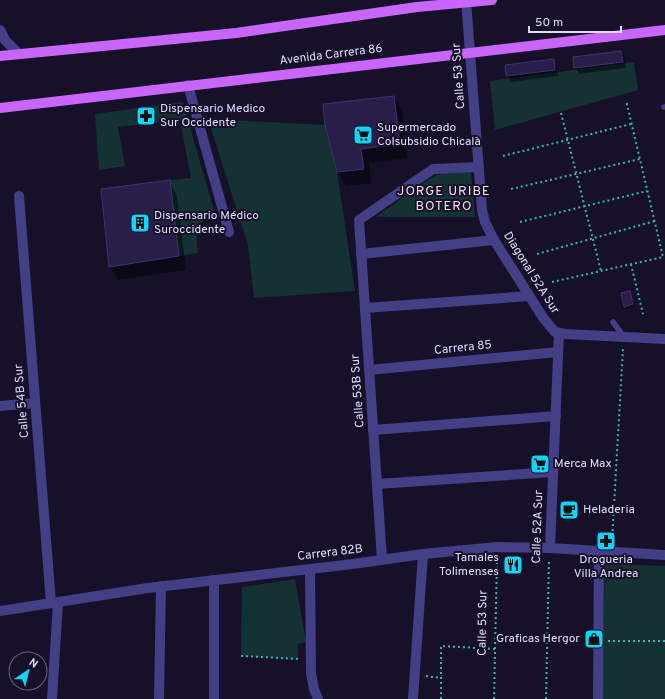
<svg xmlns="http://www.w3.org/2000/svg" width="665" height="699" viewBox="0 0 665 699" font-family="Overpass,sans-serif">
  <style>
    .green { fill: #143233 }
    .shadow { fill: #0007 }
    .building { fill: #281e49; stroke: #413174 }
    .lines { fill: none; stroke-linecap: round; stroke-linejoin: round }
    .path { stroke: #35b7b5; stroke-width: 2; stroke-dasharray: 2 3; stroke-linecap: butt }
    .service { stroke: #443e86; stroke-width: 5.5 }
    .minor { stroke: #443e86; stroke-width: 10 }
    .tertiary { stroke: #443e86; stroke-width: 10 }
    .primary { stroke: #c865fa; stroke-width: 10 }
    .labels { text-anchor: middle; dominant-baseline: central; stroke-width: 4; stroke-linejoin: round; paint-order: stroke }
    .street-label { font-size: 12px; fill: #e0dafe; stroke: #161129 }
    .poi-label { font-size: 12px; fill: #e0dafe; stroke: #161129; text-anchor: start }
    .neighbourhood-label { font-size: 13px; letter-spacing: 1px; fill: #fedcf0; stroke: #161129 }
  </style>
  <rect width="100%" height="100%" fill="#161129"/>
  <g class="green">
    <path d="M634,62l4,28 -143,40 -5,-49z"/>
    <path d="M183,102l31,109c-18,15 -19,20 -16,42l-19,3 -9,-76 21,-2 -11,-58 -62,7 7,39 -26,4 -4,-56z"/>
    <path d="M208,119l117,6 12,47 18,119 -101,7 -6,-53z"/>
    <path d="M444,172h27l4,45h-99l53,-38z"/>
    <path d="M605,564l60,2v133h-63z"/>
    <path d="M295,579l11,63 -8,2v15l-57,-3 1,-69z"/>
  </g>
  <g class="shadow">
    <path d="M621,52l4,7 1,9 -47,6 -4,-7z"/>
    <path d="M553,60l4,7 1,9 -47,6 -4,-7z"/>
    <path d="M394,97l8,14 5,47 -38,5 2,20 -25,3 -8,-14z"/>
    <path d="M169,181l8,15 9,74 -68,10 -8,-14z"/>
    <path d="M629,292l5,15 -8,3 -1,-3z"/>
  </g>
  <g class="building">
    <path d="M621,51l2,11 -49,6 -1,-11z"/>
    <path d="M554,59l1,11 -49,6 -1,-11z"/>
    <path d="M394,96l6,48 -39,5 3,20 -27,3 -12,-47 -2,-21z"/>
    <path d="M170,180l9,76 -70,11 -8,-78z"/>
    <path d="M630,291l3,13 -9,3 -3,-14z"/>
  </g>
  <g class="lines">
    <g class="path">
      <path d="M561,113l40,158"/>
      <path d="M503,156l128,-32"/>
      <path d="M511,189l129,-30"/>
      <path d="M520,222l127,-31"/>
      <path d="M537,254l118,-33"/>
      <path d="M631,264l12,50"/>
      <path d="M552,282l111,-25 -37,-157"/>
      <path d="M612,541l11,-193"/>
      <path d="M608,641h57"/>
      <path d="M241,656l59,3"/>
      <path d="M426,676l15,2"/>
      <path d="M441,699v-53l54,3"/>
      <path d="M494,699l3,-141"/>
      <path d="M546,699l3,-140"/>
    </g>
    <g class="service">
      <path d="M664,107h1"/>
      <path d="M613,322l11,15"/>
    </g>
    <g class="minor">
      <path d="M0,30l5,10 14,14"/>
      <path d="M188,85l41,147"/>
      <path d="M19,196l32,407"/>
      <path d="M361,254l133,-14"/>
      <path d="M365,308l164,-12"/>
      <path d="M369,370l189,-18"/>
      <path d="M0,406l35,-3"/>
      <path d="M373,430l183,-14"/>
      <path d="M377,484l176,-12"/>
      <path d="M550,548l9,-215"/>
      <path d="M382,559l-23,-339 74,-51 46,-2"/>
      <path d="M310,569l1,104 3,16 4,10"/>
      <path d="M214,580v119"/>
      <path d="M0,611l148,-23 205,-24 70,-10 74,-7 53,1 115,7"/>
      <path d="M52,699l6,-97"/>
      <path d="M159,699l2,-113"/>
      <path d="M413,699l10,-145"/>
      <path d="M598,699l1,-148"/>
    </g>
    <path class="tertiary" d="M466,0l16,210 3,12 9,18 50,79 11,13 10,2 100,5"/>
    <g class="primary">
      <path d="M0,56l236,-23 181,-26 75,-7"/>
      <path d="M0,108l665,-78"/>
    </g>
  </g>
  <defs>
    <symbol id="pharmacy-square" viewBox="-11 -11 22 22"><rect x="-9" y="-9" width="18" height="18" rx="4" fill="#0dd6f7" stroke="#161129"/><path d="M-2-6h4v4h4v4h-4v4h-4v-4h-4v-4h4Z" fill="#111"/></symbol>
    <symbol id="supermarket-square" viewBox="-11 -11 22 22"><rect x="-9" y="-9" width="18" height="18" rx="4" fill="#0dd6f7" stroke="#161129"/><path d="M-6-5.5h2.5l.6 2H6L4.5 2H-2.5L-4.4-4H-6ZM-1.5 3.2a1.3 1.3 0 1 0 .1 0ZM3 3.2a1.3 1.3 0 1 0 .1 0Z" fill="#111"/></symbol>
    <symbol id="building-square" viewBox="-11 -11 22 22"><rect x="-9" y="-9" width="18" height="18" rx="4" fill="#0dd6f7" stroke="#161129"/><path d="M-4-6H4V6H1V3H-1V6H-4ZM-2.5-4.3h1.7v1.8h-1.7ZM.8-4.3h1.7v1.8H.8ZM-2.5-1h1.7V.8h-1.7ZM.8-1h1.7V.8H.8Z" fill="#111"/></symbol>
    <symbol id="cafe-square" viewBox="-11 -11 22 22"><rect x="-9" y="-9" width="18" height="18" rx="4" fill="#0dd6f7" stroke="#161129"/><path d="M-5.5-4.5H6V0H3Q3 3.5 0 3.5H-2.5Q-5.5 3.5-5.5 0ZM3-3.2v2h1.7v-2ZM-6 4.5H4V6H-6Z" fill="#111"/></symbol>
    <symbol id="restaurant-square" viewBox="-11 -11 22 22"><rect x="-9" y="-9" width="18" height="18" rx="4" fill="#0dd6f7" stroke="#161129"/><path d="M-5-6h1v4h1v-4h1v4h1v-4h1v5L-1.5 .5V6h-2V.5L-5-1ZM5-6V6H3V1.5H1.5Q1.5-4 5-6Z" fill="#111"/></symbol>
    <symbol id="shop-square" viewBox="-11 -11 22 22"><rect x="-9" y="-9" width="18" height="18" rx="4" fill="#0dd6f7" stroke="#161129"/><path d="M-5-2.5h2.3a2.7 3.5 0 0 1 5.4 0H5L5.5 6h-11ZM-1.5-2.5h3a1.5 2.3 0 0 0-3 0Z" fill="#111"/></symbol>
  </defs>
  <g fill-rule="evenodd">
    <use href="#pharmacy-square" x="135" y="105" width="22" height="22"/>
    <use href="#supermarket-square" x="352" y="124" width="22" height="22"/>
    <use href="#building-square" x="129" y="212" width="22" height="22"/>
    <use href="#supermarket-square" x="529" y="453" width="22" height="22"/>
    <use href="#cafe-square" x="558" y="499" width="22" height="22"/>
    <use href="#pharmacy-square" x="595" y="530" width="22" height="22"/>
    <use href="#restaurant-square" x="502" y="554" width="22" height="22"/>
    <use href="#shop-square" x="583" y="628" width="22" height="22"/>
  </g>
  <g class="labels">
    <g class="street-label">
      <text transform="translate(331 55) rotate(-7)">Avenida Carrera 86</text>
      <text transform="translate(459 76) rotate(-94)">Calle 53 Sur</text>
      <text transform="translate(531 273) rotate(58)">Diagonal 52A Sur</text>
      <text transform="translate(463 348) rotate(-6)">Carrera 85</text>
      <text transform="translate(358 391) rotate(-94)">Calle 53B Sur</text>
      <text transform="translate(22 401) rotate(-95)">Calle 54B Sur</text>
      <text transform="translate(538 527) rotate(-88)">Calle 52A Sur</text>
      <text transform="translate(330 553) rotate(-7)">Carrera 82B</text>
      <text transform="translate(483 623) rotate(-89)">Calle 53 Sur</text>
    </g>
    <g class="poi-label">
      <text x="160" y="109">Dispensario Medico<tspan x="160" dy="14">Sur Occidente</tspan></text>
      <text x="377" y="128">Supermercado<tspan x="377" dy="14">Colsubsidio Chicalà</tspan></text>
      <text x="154" y="216">Dispensario Médico<tspan x="154" dy="14">Suroccidente</tspan></text>
      <text x="554" y="464">Merca Max</text>
      <text x="583" y="510">Heladeria</text>
      <text x="499" y="558" text-anchor="end">Tamales<tspan x="499" dy="14">Tolimenses</tspan></text>
      <text x="606" y="560" text-anchor="middle">Drogueria<tspan x="606" dy="14">Villa Andrea</tspan></text>
      <text x="580" y="639" text-anchor="end">Graficas Hergor</text>
    </g>
    <g class="neighbourhood-label">
      <text x="444" y="192">JORGE URIBE<tspan x="444" dy="15">BOTERO</tspan></text>
    </g>
  </g>
  <g transform="translate(28 671) rotate(35)"><circle r="19" fill="#161129" stroke="#67617e"/>
  <path d="M0-3L7 15L0 10L-7 15Z" fill="#0dd6f7"/>
  <text y="-6" font-size="11" font-weight="bold" text-anchor="middle" fill="#e0dafe">N</text>
  </g>
  <path d="M529 26v6h92v-6" fill="none" stroke="#e0dafe" stroke-width="2"/>
  <text x="535" y="26" font-size="12" fill="#e0dafe" stroke="#161129" stroke-width="3" paint-order="stroke">50 m</text>
</svg>
